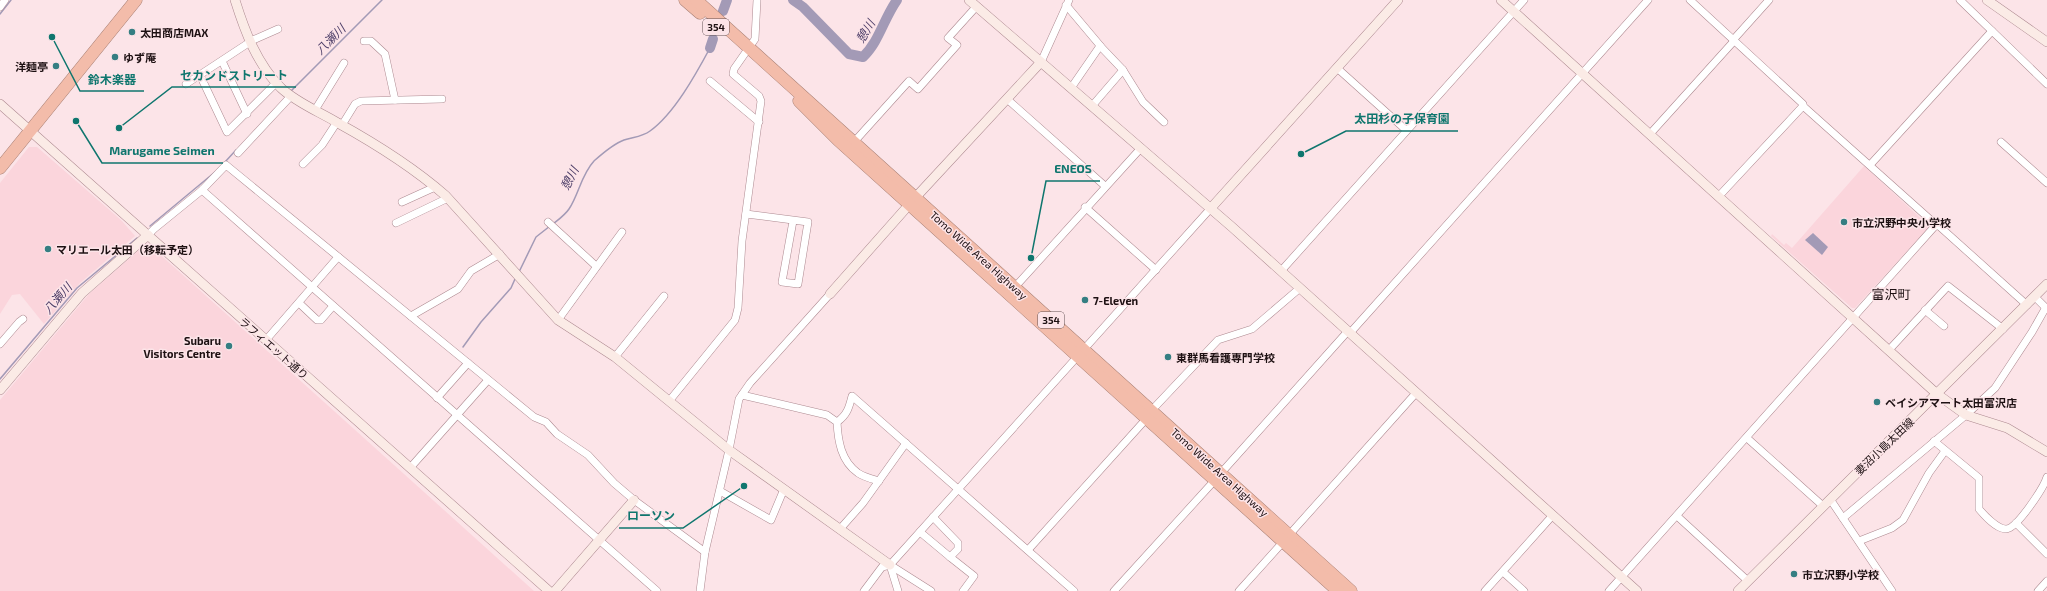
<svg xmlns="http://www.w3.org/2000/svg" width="2047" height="591" viewBox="0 0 2047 591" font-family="'Exo 2','Noto Sans JP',sans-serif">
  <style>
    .built { fill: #fbd5dc }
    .water { fill: #a39ab6 }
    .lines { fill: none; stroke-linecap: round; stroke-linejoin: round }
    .stream { stroke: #a39ab6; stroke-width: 1.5 }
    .river { stroke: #a39ab6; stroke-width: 10 }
    .street-casing { stroke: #ad8990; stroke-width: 8 }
    .secondary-casing { stroke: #ad8990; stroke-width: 10 }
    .highway-casing { stroke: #a88075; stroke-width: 13 }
    .street { stroke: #fff; stroke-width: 7 }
    .secondary { stroke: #fbebe6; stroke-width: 9 }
    .highway { stroke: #f3bcaa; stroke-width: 12 }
    .poi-dot { fill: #357e82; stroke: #fce4e8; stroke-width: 1.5 }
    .labels { text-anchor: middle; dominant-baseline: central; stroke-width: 3; stroke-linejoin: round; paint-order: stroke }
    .shield { fill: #fce4e8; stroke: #605052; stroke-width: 1 }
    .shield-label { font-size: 10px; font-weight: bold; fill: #1d1012 }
    .poi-label { font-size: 11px; font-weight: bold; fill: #1d1012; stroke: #fce4e8; text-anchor: start }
    .street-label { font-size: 11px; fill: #1d1012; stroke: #fce4e8 }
    .water-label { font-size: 12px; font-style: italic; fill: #4d3e68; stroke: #fce4e8 }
    .quarter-label { font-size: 13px; fill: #1d1012; stroke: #fce4e8 }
    .leader { fill: none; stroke: #0f766e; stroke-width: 1.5 }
    .callout-dot { fill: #0f766e; stroke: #fce4e8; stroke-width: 1.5 }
    .callout-label { font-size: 12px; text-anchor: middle; font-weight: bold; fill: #0f766e; stroke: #fce4e8; stroke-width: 3; stroke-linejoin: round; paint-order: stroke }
  </style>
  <rect width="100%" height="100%" fill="#fce4e8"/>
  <g class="built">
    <path d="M29,147h8l84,73 14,16 -55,47 -36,41 -24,-30 -8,1 -12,19v-131z"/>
    <path d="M1864,166l63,58 1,4 -73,80h-3l-81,-72 1,-2 12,11 2,-2 6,5z"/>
    <path d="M147,243l27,24 360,324h-534v-191l89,-106z"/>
  </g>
  <path class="water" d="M1813,233l15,14 -6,8 -17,-15z"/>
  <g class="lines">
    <g class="stream">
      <path d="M0,14l11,-14"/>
      <path d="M291,91l91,-91"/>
      <path d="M225,162l11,-12"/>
      <path d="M553,224c5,-4 12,-9 16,-15 10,-15 12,-34 25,-48 9,-8 19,-17 30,-21 9,-3 18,-3 26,-9 24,-17 46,-57 60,-83"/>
      <path d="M150,226l65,-54"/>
      <path d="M519,272l17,-35 14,-11"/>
      <path d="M463,347l18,-25 30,-34 4,-9"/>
      <path d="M0,379l77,-91 60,-50"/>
    </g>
    <g class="river">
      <path d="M793,0l10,7 46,47 14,3c16,-15 21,-39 34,-57"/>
      <path d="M723,11l4,-11"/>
      <path d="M710,48l3,-9"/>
    </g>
    <defs>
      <g id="street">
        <path d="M1690,0l113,104v2"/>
        <path d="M1960,0l87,84"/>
        <path d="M1066,5l37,44 20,21 -31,36"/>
        <path d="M0,7l5,-7"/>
        <path d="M1734,39l35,-39"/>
        <path d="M364,41h7l14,13 10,46"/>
        <path d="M222,61l25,53"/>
        <path d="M1041,62l28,-62"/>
        <path d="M1337,68l69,62"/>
        <path d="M1123,70l20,32 21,20"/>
        <path d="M200,75l27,57 49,-49"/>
        <path d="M710,81l49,41"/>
        <path d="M186,84l67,-44 25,-11"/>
        <path d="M1071,88l29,-42"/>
        <path d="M1007,99l98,87"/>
        <path d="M315,110l29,-47"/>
        <path d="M342,125l13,-21 6,-3 81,-2"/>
        <path d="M1650,134l84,-93"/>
        <path d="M854,142l55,-61 9,8 39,-44 -9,-7 28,-31"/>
        <path d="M2001,142l46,41"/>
        <path d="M238,153l53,-57"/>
        <path d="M303,164l19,-19 15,-23"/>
        <path d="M1870,165l122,-134"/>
        <path d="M202,190l455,401"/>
        <path d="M402,202l33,-15"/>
        <path d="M1085,207l71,63"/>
        <path d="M746,214l62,8 -10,62 -16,-2 11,-61"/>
        <path d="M548,222l48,44"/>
        <path d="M396,223l52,-25"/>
        <path d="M1935,226h4l88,79"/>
        <path d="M148,235l6,-6 48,-39 24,-25 308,252 12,5 11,12 31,21 26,28 20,17 71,52"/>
        <path d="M1281,271l243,-271"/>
        <path d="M1015,287l126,-139"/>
        <path d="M2035,297l12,12"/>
        <path d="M299,303l18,17h4l12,-14"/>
        <path d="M1925,310l19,16"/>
        <path d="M411,316l47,-27 13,-18 29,-17"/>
        <path d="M558,320l64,-88"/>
        <path d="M1350,333l298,-333"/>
        <path d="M266,340l72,-83"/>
        <path d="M0,344l19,-22 4,-3"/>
        <path d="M1889,350l59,-64 55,43"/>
        <path d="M615,357l49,-61"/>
        <path d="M742,395l85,20 10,7c1,19 4,39 21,51 6,4 14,6 21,8"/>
        <path d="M437,398l31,-35"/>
        <path d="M670,400l65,-80 3,-12 4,-67 19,-140 -2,-5 -26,-22 1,-5 21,-30 2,-39"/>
        <path d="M1152,410l66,-70 34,-11 48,-41"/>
        <path d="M837,422c10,-7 12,-14 15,-26l222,195"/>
        <path d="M1747,438l76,68"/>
        <path d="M1934,441l45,37v31c5,6 18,20 27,20 11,0 38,-42 41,-52"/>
        <path d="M410,468l78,-88"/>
        <path d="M1221,473l127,-142"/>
        <path d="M720,491l51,29 13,-31"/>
        <path d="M1830,499l62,92"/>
        <path d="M1677,516l71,65"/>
        <path d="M933,517l25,26v6l-8,8 24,19 -11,15"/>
        <path d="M1843,518l123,-103 29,-27 37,-56 13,-23"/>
        <path d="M2016,523l31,31"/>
        <path d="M840,529l23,-26 43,-60"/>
        <path d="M920,532l30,25"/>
        <path d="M1289,535l127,-142"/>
        <path d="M1859,541l33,-13 11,-8 26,-47 16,-22"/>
        <path d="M1028,550l119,-132"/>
        <path d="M890,565l41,26"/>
        <path d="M890,565l8,26"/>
        <path d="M1503,572l21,19"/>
        <path d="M700,591l5,-39 24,-102 10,-51 11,-16 80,-89"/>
        <path d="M864,591l18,-24 8,-2 321,-357"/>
        <path d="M1114,591l101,-111"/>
        <path d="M1239,591l44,-49"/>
        <path d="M1485,591l68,-76"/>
        <path d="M1609,591l326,-365 -2,-4 -130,-116 -84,90"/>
        <path d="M2038,591l9,-10"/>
      </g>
      <g id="secondary">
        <path d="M235,0c10,32 22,64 46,88 16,15 39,24 57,35 38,21 76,45 108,73l112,124 57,37 114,93 161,115"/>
        <path d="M969,0l263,227 405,364"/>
        <path d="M1501,0l436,394 29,21 41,13 40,24"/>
        <path d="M1987,0l60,42"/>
        <path d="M0,104l549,487"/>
        <path d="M1211,208l187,-208"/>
        <path d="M830,294l85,-96 126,-136"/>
        <path d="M0,390l82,-97 66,-58"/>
        <path d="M555,591l79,-91"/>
        <path d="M1738,591l309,-307"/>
      </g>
      <g id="highway">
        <path d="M685,0l15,13"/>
        <path d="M696,0l655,591"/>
        <path d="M799,101l39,39 500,451"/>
        <path d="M0,168l136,-168"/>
      </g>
    </defs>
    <use href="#street" class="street-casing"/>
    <use href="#secondary" class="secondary-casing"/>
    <use href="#highway" class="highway-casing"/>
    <use href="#street" class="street"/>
    <use href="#secondary" class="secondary"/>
    <use href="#highway" class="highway"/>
  </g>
  <g class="poi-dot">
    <circle cx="132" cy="32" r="4"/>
    <circle cx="115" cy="57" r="4"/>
    <circle cx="56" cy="66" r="4"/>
    <circle cx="1844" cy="222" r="4"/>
    <circle cx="48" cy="249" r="4"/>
    <circle cx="1085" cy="300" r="4"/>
    <circle cx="229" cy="346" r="4"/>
    <circle cx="1168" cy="357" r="4"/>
    <circle cx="1877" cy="402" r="4"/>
    <circle cx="1794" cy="574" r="4"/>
  </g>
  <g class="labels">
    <g class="shield">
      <rect x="703" y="19" width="26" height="16" rx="3"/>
      <rect x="1038" y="312" width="26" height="16" rx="3"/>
    </g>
    <g class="shield-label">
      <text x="716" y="27">354</text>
      <text x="1051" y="320">354</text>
    </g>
    <g class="poi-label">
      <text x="140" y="32">太田商店MAX</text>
      <text x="123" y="57">ゆず庵</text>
      <text x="48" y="66" text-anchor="end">洋麺亭</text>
      <text x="1852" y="222">市立沢野中央小学校</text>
      <text x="56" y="249">マリエール太田（移転予定）</text>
      <text x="1093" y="300">7-Eleven</text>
      <text x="221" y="340" text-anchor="end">Subaru<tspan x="221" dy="13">Visitors Centre</tspan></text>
      <text x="1176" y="357">東群馬看護専門学校</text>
      <text x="1885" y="402">ベイシアマート太田富沢店</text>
      <text x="1802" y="574">市立沢野小学校</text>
    </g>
    <g class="street-label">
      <text transform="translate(979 255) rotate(42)">Tomo Wide Area Highway</text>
      <text transform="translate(274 348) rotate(41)">ラフィエット通り</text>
      <text transform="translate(1884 446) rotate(-44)">妻沼小島太田線</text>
      <text transform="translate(1220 472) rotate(42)">Tomo Wide Area Highway</text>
    </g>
    <g class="water-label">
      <text transform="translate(865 31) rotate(-59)">憩川</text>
      <text transform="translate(330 39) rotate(-45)">八瀬川</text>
      <text transform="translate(569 178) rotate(-63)">憩川</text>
      <text transform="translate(57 298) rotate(-49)">八瀬川</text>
    </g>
    <g class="quarter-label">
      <text x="1891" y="294">富沢町</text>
    </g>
  </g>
  <path class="leader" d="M119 128L172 87H296M52 37L80 91H144M1301 154L1346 131H1458M76 121L102 163H223M1031 258L1046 181H1100M744 486L683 528H619"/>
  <g class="callout-dot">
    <circle cx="119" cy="128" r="4"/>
    <circle cx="52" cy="37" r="4"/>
    <circle cx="1301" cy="154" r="4"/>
    <circle cx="76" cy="121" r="4"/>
    <circle cx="1031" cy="258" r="4"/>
    <circle cx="744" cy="486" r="4"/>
  </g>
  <g class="callout-label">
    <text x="234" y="80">セカンドストリート</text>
    <text x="112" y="84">鈴木楽器</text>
    <text x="1402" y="123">太田杉の子保育園</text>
    <text x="162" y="155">Marugame Seimen</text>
    <text x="1073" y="173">ENEOS</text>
    <text x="651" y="520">ローソン</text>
  </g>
</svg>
